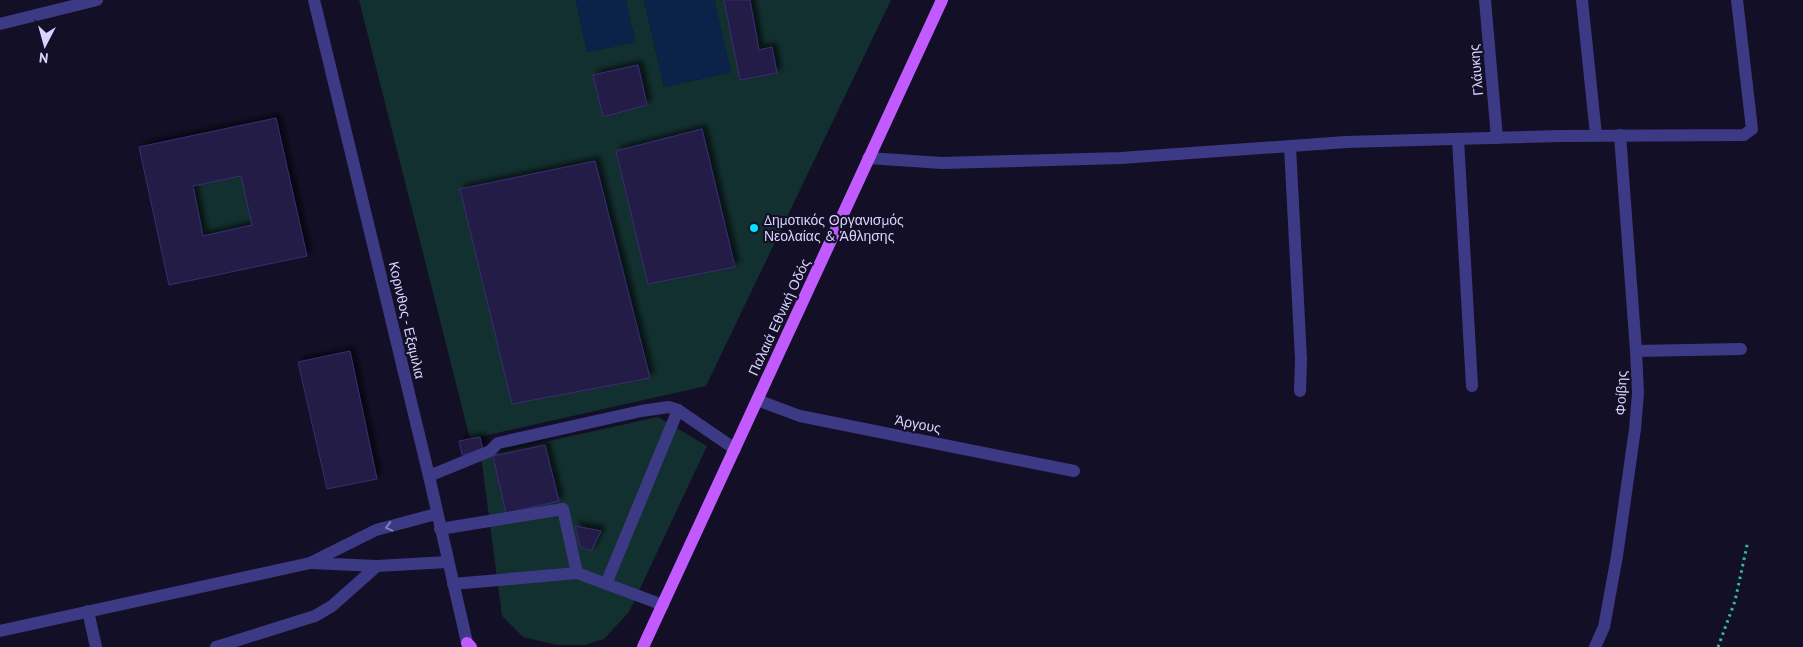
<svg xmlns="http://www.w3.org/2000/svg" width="1803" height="647" viewBox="0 0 1803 647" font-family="'PT Sans',sans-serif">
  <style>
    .green { fill: #12302f; fill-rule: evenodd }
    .water { fill: #0c2248 }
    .building { fill: #241b47; stroke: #3b2d73; fill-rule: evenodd; filter: url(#shadow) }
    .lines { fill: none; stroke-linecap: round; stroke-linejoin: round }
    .path { stroke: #2fb8b0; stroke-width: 3; stroke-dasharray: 2.5 4; stroke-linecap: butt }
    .minor { stroke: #3d3a85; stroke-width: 12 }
    .major { stroke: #c25bff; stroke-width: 12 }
    .oneway { stroke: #837fbc }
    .poi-dot { fill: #00e5ff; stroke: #130f26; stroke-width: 2 }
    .labels { text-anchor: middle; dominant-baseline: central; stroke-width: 4.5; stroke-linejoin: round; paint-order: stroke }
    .street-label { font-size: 14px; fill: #d9d4ff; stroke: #130f26 }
    .poi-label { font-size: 14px; fill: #d9d4ff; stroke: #130f26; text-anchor: start }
  </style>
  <defs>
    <filter id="shadow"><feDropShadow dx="4.5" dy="-4.5" stdDeviation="2.5" flood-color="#0009"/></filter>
  </defs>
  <rect width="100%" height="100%" fill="#130f26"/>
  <g class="green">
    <path d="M359,0h217l11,52 48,-10 -9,-42h18l20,87 67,-15 -17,-72h10l16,79 32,-31 -13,2 -9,-50h141l-185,386 -236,53zM638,65l9,40 -44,12 -10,-42zM702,129l-54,155 -32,-133zM595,161l55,217 -138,26 -52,-215z"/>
    <path d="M241,176l11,49 -49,11 -10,-50z"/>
    <path d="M658,417l49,29 -78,166 -25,27 -20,6h-27l-34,-8 -21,-21 -21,-160z"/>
  </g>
  <g class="water">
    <path d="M576,0h50l9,42 -48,10z"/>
    <path d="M644,0h70l17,72 -67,15z"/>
  </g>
  <g class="building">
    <path d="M724,0h26l9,50 13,-3 5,26 -37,7z"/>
    <path d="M638,65l9,40 -44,12 -10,-42z"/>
    <path d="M276,118l31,138 -138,29 -30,-138zM241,176l11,49 -49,11 -10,-50z"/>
    <path d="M702,129l33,138 -87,17 -32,-133z"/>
    <path d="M595,161l55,217 -138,26 -52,-215z"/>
    <path d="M350,351l27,128 -50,10 -29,-127z"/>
    <path d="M480,437l3,13 -21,5 -3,-14z"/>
    <path d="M545,445l14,56 -53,12 -13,-57z"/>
    <path d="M575,526l26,5 -10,20 -11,-4z"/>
  </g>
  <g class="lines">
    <path class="path" d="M1718,647l17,-46 13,-60"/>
    <g class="minor">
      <path d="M314,0l115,476 39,171"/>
      <path d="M1485,0l12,138"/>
      <path d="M1582,0l14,135"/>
      <path d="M0,24l97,-24"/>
      <path d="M1458,139l14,247"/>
      <path d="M1290,146l11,213 -1,32"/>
      <path d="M868,158l74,5 179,-5 225,-16 215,-6 183,-1 8,-6 -15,-129"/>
      <path d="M1636,351l105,-2"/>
      <path d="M757,400l43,16 274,55"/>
      <path d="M429,476l61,-25 8,-8 143,-32 28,-4 9,3 57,39"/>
      <path d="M436,514l-60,16 -66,33 67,3 70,-4"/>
      <path d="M440,529l123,-20 14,64"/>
      <path d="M453,584l124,-11 86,32"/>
      <path d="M606,584l72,-174"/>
      <path d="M88,611l8,36"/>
      <path d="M0,631l310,-68"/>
      <path d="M216,647l99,-31 17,-10 45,-40"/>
      <path d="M1595,647l9,-20 13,-71 18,-127 3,-36 -2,-42 -16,-216"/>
    </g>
    <g class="major">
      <path d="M467,643l4,4"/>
      <path d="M643,647l299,-647"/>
    </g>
  </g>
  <defs><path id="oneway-chevron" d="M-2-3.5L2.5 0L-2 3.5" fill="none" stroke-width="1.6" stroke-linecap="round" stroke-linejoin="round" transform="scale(1.25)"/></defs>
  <use class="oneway" href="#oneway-chevron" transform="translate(389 527) rotate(165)"/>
  <circle class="poi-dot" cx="754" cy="228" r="5"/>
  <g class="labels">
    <g class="street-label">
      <text transform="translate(1476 70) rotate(-95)">Γλάυκης</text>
      <text transform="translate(779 317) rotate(-65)">Παλαιά Εθνική Οδός</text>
      <text transform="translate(407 320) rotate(77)">Κορινθος - Εξαμιλια</text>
      <text transform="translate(1621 393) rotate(-88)">Φοίβης</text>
      <text transform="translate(918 424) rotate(11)">Άργους</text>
    </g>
    <g class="poi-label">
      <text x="764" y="220">Δημοτικός Οργανισμός<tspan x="764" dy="16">Νεολαίας &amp; Άθλησης</tspan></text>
    </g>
  </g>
  <g transform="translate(45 45) rotate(186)" stroke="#130f26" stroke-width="4" paint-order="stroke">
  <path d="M0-4L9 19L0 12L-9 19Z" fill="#d9d4ff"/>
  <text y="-8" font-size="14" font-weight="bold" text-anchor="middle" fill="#d9d4ff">N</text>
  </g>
</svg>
